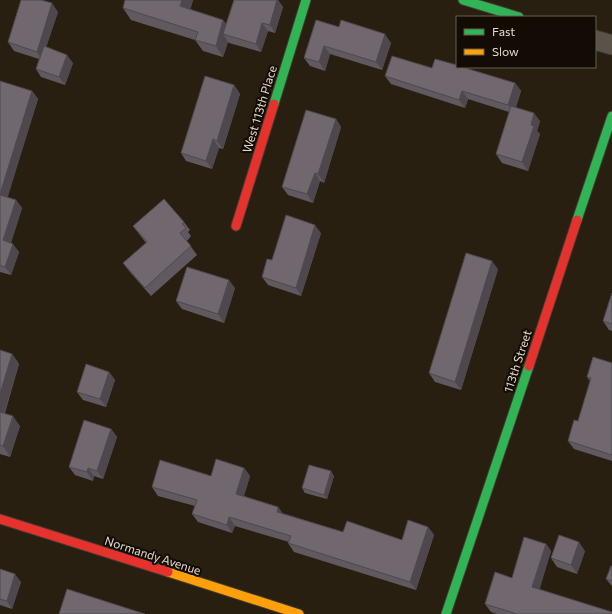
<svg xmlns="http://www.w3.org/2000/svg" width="612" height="614" viewBox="0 0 612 614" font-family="Commissioner,sans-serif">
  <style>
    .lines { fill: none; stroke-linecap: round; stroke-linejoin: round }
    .street-casing { stroke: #433b32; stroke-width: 21 }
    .fast-casing { stroke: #433b32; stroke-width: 11 }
    .slow-casing { stroke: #433b32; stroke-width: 11 }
    .jam-casing { stroke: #433b32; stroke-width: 11 }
    .street { stroke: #595349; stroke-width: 19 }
    .fast { stroke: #30b455; stroke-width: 9 }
    .slow { stroke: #ff9f0a; stroke-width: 9 }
    .jam { stroke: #e5322d; stroke-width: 9 }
    .wall { fill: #60595f }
    .shaded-wall { fill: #4e484e }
    .building { fill: #70676f; stroke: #4e484e }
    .labels { text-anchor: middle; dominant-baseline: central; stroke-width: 4; stroke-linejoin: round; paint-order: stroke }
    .street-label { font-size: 12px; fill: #e3d9ca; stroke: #130c04 }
  </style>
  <rect width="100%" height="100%" fill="#281f11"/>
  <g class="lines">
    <defs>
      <path id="street" d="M595,40l17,5"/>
      <g id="fast">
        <path d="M463,0l56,17"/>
        <path d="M274,104l32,-104"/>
        <path d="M577,220l35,-104"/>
        <path d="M446,614l83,-248"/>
      </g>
      <path id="slow" d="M168,572l131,42"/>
      <g id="jam">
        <path d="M236,226l38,-122"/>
        <path d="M529,366l48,-146"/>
        <path d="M0,519l168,53"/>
      </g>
    </defs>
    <use href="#street" class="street-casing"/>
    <use href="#fast" class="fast-casing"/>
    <use href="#slow" class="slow-casing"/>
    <use href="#jam" class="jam-casing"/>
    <use href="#street" class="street"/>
    <use href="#fast" class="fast"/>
    <use href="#slow" class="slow"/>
    <use href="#jam" class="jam"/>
  </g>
  <g class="wall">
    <path d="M125,0h68l-3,10 33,10 3,4 8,-24h44l5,7 -8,26 -7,-2 -7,21 -32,-9 -1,-1 -5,15 -20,-6 -8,-11 -64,-20 -8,-12z"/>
    <path d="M58,12l-12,35 27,16 -8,22 -24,-8 -5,-8 3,-10 -25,-8 -6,-9z"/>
    <path d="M316,20l75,23 -9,27 -52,-16 -5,17 -15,-5 -6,-8z"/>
    <path d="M432,68l83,15 6,8 -5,16 24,14 -3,10 3,3 -12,37 -26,-8 -6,-9 13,-42 -41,-13 -3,9 -74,-24 -6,-8z"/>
    <path d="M0,81l32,10 6,8 -31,98 9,3 6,8 -11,35 8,9 -8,23 -11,-3z"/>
    <path d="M234,85l6,9 -17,55 -4,-1 -7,21 -26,-8 -5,-8z"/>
    <path d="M336,119l5,8 -17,56 -4,-2 -7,22 -25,-8 -6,-8z"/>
    <path d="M184,222l6,8 -2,2 3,4 -4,5 10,14 -46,41 -22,-25 -6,-8 23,-20 -7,-9 -6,-8z"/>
    <path d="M321,233l-20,63 -33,-11 -6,-8 10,-17z"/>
    <path d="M498,269l-37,121 -26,-8 -6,-9z"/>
    <path d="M235,288l-11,35 -42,-14 -6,-8z"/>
    <path d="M612,293v38l-3,-1 -6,-9z"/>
    <path d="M0,350l12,4 7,10 -14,49 15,13 -10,31 -10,-3z"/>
    <path d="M612,363v98l-38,-12 -6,-8 10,-20 12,-40 -3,-4z"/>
    <path d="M109,372l6,8 -9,27 -23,-7 -6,-8z"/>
    <path d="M111,429l6,8 -14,42 -9,-3 -1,5 -18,-6 -6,-8z"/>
    <path d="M244,468l6,8 -6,20 34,11 4,6 61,19 59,8 26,-13 6,8 -18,55 -122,-38 -6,-9 1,-1 -54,-16 -3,7 -34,-11 -6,-8 3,-8 -37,-10 -6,-9 59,-11z"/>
    <path d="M334,476l-7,23 -22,-6 -3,-5z"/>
    <path d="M546,544l5,7 -12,38 73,25h-115l-6,-2 -6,-8z"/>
    <path d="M585,551l-8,23 -20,-7 -6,-9z"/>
    <path d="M612,566v20l-6,-7z"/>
    <path d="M0,569l21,13 -9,27 -12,-4z"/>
  </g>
  <g class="shaded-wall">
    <path d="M182,0h11l-5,18 -8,-12z"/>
    <path d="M277,0h1l5,7 -8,26 -5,-8z"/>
    <path d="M52,3l6,9 -16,48 -5,-8z"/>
    <path d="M223,20l8,11 -8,3 5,8 -5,15 -7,-11z"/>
    <path d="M262,23l6,8 -7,21 -5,-8z"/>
    <path d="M385,34l6,9 -9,27 -6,-8z"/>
    <path d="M324,46l6,8 -5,17 -6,-9z"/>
    <path d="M67,55l6,8 -8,22 -6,-8z"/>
    <path d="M515,83l6,8 -7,22 -6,-8z"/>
    <path d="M234,85l6,9 -17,55 -6,-8z"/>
    <path d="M32,91l6,8 -32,104 -6,-8v-1z"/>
    <path d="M462,91l6,8 -3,9 -6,-8z"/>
    <path d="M534,113l6,8 -3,10 3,3 -12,37 -6,-9 9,-37z"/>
    <path d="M336,119l5,8 -17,56 -6,-9z"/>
    <path d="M213,139l6,9 -7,21 -6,-8z"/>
    <path d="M315,173l5,8 -7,22 -6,-9z"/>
    <path d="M16,200l6,8 -13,41 -6,-9z"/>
    <path d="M315,225l6,8 -20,63 -5,-8z"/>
    <path d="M13,244l6,8 -8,23 -6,-8z"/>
    <path d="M492,261l6,8 -37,121 -6,-8z"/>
    <path d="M229,280l6,8 -11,35 -6,-9z"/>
    <path d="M12,354l7,10 -17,56 -2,-3v-23z"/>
    <path d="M109,372l6,8 -9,27 -6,-8z"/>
    <path d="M13,416l7,10 -10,31 -7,-11z"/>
    <path d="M111,429l6,8 -14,42 -6,-8z"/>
    <path d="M88,468l6,8 -1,5 -6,-9z"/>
    <path d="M244,468l6,8 -8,26 -6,-8z"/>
    <path d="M331,471l3,5 -7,23 -3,-4z"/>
    <path d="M278,507l6,8 -7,-3z"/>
    <path d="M229,517l6,9 -3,7 -5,-8z"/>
    <path d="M428,527l6,8 -18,55 -6,-8z"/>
    <path d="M579,542l6,9 -8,23 -6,-9z"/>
    <path d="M546,544l5,7 -13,44 -6,-8z"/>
    <path d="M15,574l6,8 -9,27 -5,-8z"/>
  </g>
  <g class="building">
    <path d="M21,0h20l11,3 -15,49 -29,-10z"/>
    <path d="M125,0h57l-2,6 43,14 -7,26 -21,-6 3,-8 -75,-24z"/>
    <path d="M234,0h43l-7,25 -8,-2 -6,21 -33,-10z"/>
    <path d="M316,20l23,7 2,-7 44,14 -9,28 -52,-16 -5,16 -15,-4z"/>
    <path d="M44,46l23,9 -8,22 -23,-8z"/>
    <path d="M392,56l40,12 3,-9 22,6v2h5l53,16 -7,22 -46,-14 -3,9 -74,-24z"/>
    <path d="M205,76l29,9 -17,56 -4,-2 -7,22 -25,-8z"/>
    <path d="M0,81l32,10 -32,103z"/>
    <path d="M511,106l23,7 -3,12 3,1 -12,36 -26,-8z"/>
    <path d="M306,110l30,9 -18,55 -3,-1 -8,21 -25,-7z"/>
    <path d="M0,195l16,5 -13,40 10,4 -8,23 -5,-2z"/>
    <path d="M164,199l20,23 -2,2 4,4 -6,5 11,13 -46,42 -22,-25 24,-21 -14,-16z"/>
    <path d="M286,215l29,10 -19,63 -34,-11 5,-18 5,1z"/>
    <path d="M466,253l26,8 -37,121 -26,-9z"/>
    <path d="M187,267l42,13 -11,34 -42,-13z"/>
    <path d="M612,293v31l-9,-3z"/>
    <path d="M0,350l12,4 -12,40z"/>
    <path d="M593,357l19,6v92l-44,-14 6,-21 4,1 13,-43 -4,-1z"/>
    <path d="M86,364l23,8 -9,27 -23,-7z"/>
    <path d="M0,412l13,4 -10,30 -3,-1z"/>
    <path d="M84,420l27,9 -14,42 -9,-3 -1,4 -18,-5z"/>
    <path d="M216,459l28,9 -8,26 42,13 -1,5 66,20 4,-11 55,19 6,-20 20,7 -18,55 -122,-39 3,-7 -62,-19 -2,8 -35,-11 5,-14 -45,-13 8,-27 51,16z"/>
    <path d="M309,465l22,6 -7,24 -22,-7z"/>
    <path d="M559,535l20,7 -8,23 -20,-7z"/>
    <path d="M524,537l22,7 -14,43 80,25v2h-95l-32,-10 10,-32 17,6z"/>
    <path d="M611,566h1v15l-6,-2z"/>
    <path d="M0,569l15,5 -8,27 -7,-2z"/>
    <path d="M67,589l78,25h-86z"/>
  </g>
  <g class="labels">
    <g class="street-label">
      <text transform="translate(259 109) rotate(-73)">West 113th Place</text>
      <text transform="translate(517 361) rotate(-72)">113th Street</text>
      <text transform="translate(153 555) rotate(18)">Normandy Avenue</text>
    </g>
  </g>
  <rect x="456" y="16" width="140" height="52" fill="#130c04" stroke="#665e53"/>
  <rect x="464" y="29" width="20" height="6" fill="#30b455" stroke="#665e53"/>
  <text x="492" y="36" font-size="12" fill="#e3d9ca">Fast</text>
  <rect x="464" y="49" width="20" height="6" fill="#ff9f0a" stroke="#665e53"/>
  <text x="492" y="56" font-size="12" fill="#e3d9ca">Slow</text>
</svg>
